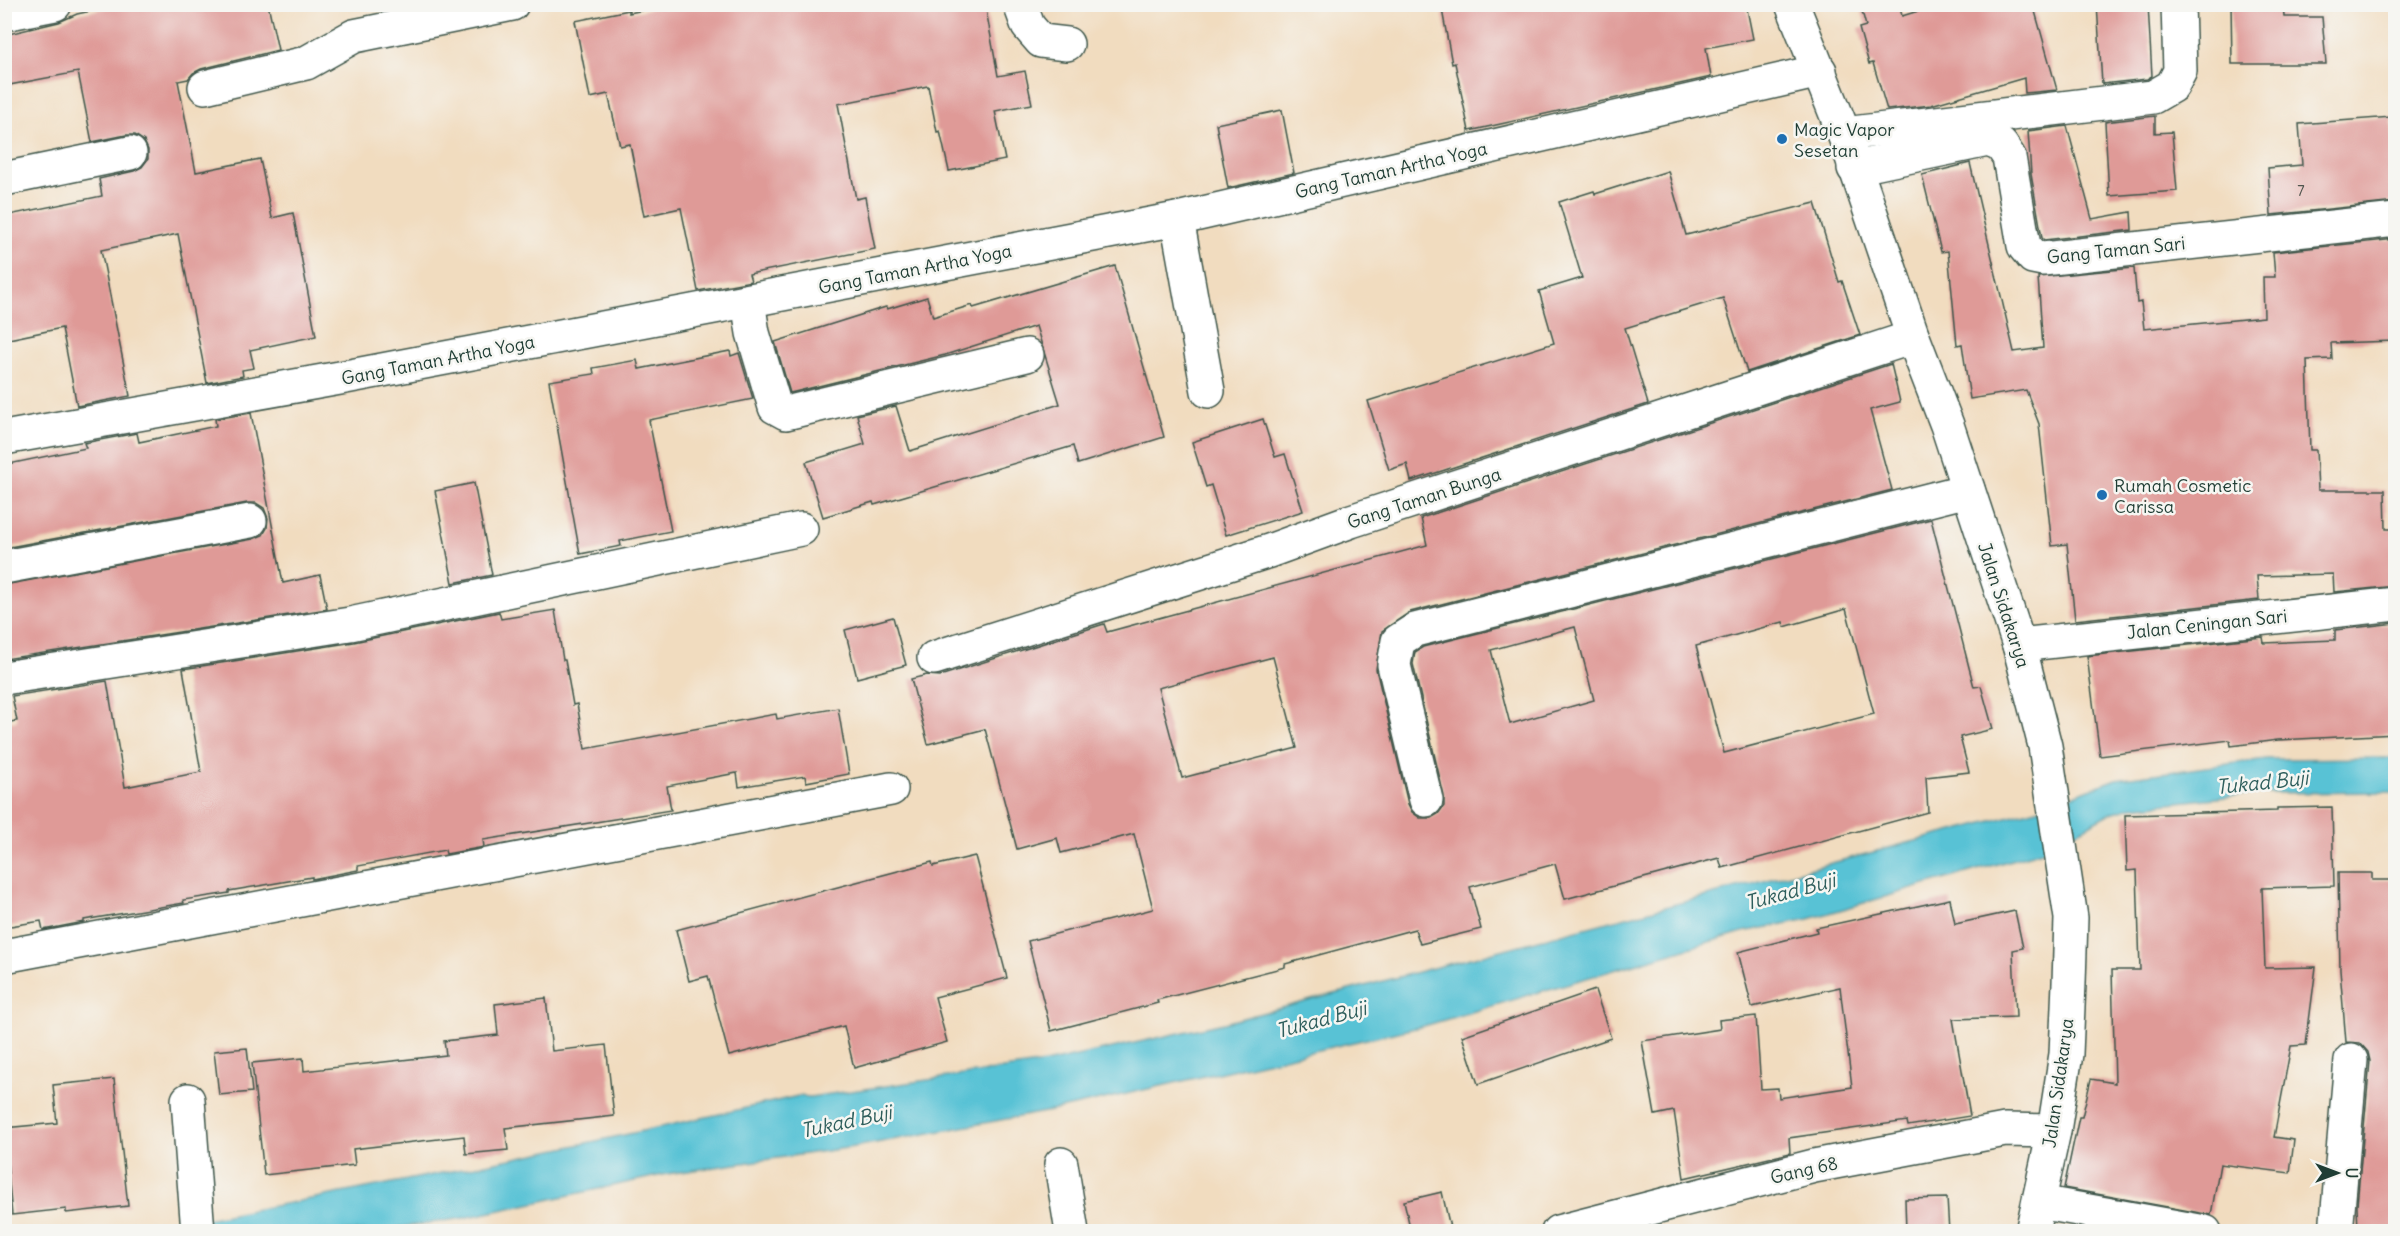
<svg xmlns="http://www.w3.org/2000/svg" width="2400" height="1236" viewBox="0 0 2400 1236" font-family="Delius,sans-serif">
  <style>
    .water { fill: #59c2d5; stroke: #3c8084; stroke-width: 1.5 }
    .building { fill: #df9a97; fill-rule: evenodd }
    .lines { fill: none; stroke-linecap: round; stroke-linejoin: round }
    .minor-casing { stroke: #3e5549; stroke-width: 36 }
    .minor { stroke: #fff; stroke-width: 33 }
    .poi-dot { fill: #1f6fb2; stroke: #f6f6f2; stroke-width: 2 }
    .labels { text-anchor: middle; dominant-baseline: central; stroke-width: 5; stroke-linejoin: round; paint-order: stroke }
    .number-label { font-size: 15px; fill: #4f544d }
    .poi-label { font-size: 18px; fill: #1f3d34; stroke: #f6f6f2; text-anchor: start }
    .street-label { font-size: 18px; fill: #1f3d34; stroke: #f6f6f2 }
    .water-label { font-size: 20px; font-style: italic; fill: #2e5e5c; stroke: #f6f6f2 }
  </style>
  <rect width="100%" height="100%" fill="#f6f6f2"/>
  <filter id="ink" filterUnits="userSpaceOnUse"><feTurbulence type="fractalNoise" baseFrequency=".0167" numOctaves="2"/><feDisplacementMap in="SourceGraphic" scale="12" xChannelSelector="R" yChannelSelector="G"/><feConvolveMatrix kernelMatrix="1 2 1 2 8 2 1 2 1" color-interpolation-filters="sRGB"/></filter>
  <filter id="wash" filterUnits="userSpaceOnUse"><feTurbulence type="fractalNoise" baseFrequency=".008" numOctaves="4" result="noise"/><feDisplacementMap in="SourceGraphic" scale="24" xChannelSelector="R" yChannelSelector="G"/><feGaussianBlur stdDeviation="1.35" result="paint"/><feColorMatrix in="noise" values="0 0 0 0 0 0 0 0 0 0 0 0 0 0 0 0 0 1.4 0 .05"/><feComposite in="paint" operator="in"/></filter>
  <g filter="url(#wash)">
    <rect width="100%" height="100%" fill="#f1dcbf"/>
    <path class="water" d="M2395,758v34l-132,1 -132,14 -20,6 -69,38 -233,68 -66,13 -319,94 -368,84 -202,37 -187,27 -203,44 -90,13 -238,1c222,-41 442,-85 662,-136l12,1 235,-34 179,-40 813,-214 79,-30 151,-20z"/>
    <g id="blocks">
      <g class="building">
        <path d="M124,4h144l10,46 -77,19 -8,4 -5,6 -10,2 18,91 64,-13 12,59 21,-5 23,123 -66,14 4,18 -12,2 1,6 -36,7 -29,-149 -77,16 29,146 -53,10 -15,-78 -58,12v-124l98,-20 -3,-17 35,-8 8,-4 6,-8v-9l-4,-9 -9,-6h-9l-34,7 -14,-70 -74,14v-51l55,-13 18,-8z"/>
        <path d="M673,4h312l13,72 27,-5 7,33 -37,7 10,49 -56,11 -9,-40 -3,1 -9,-46 -90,18 18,95 9,-2 10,52 -126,25 2,7 -53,10 -17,-83 -37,8 -14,-72 -10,2 -12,-52 -18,4 -15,-77 54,-11v3z"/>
        <path d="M1441,4h305l7,35 -47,9 5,29 -242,54 -14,-68 -3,1z"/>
        <path d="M1860,4h39l3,12 39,-12h92l24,86 -32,3 -1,-15 -93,27 -44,5 -14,-47 -4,1 -10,-36 7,-2z"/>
        <path d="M2097,4h51l4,72 -5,3 -45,5z"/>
        <path d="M2231,4h52l1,13h38l4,47h-94z"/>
        <path d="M1282,110l12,63 -66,15 -12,-64z"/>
        <path d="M2155,116v17l17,-1 5,59 -68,5 -4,-74z"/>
        <path d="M2392,117l4,85 -125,13 -3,-47 34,-3 -3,-41z"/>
        <path d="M2067,126l25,93 39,-7 1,18 -88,10 -2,-2 -11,-64 -3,-43z"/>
        <path d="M1970,163l44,189 29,-4 -5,-71 96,-9 3,35 4,-1 3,27 120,-12 -1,-40h12l-2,-25 123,-13v102l-65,2 1,16 -25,1 3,90h6l2,40h67l1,39h10v57l-62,6 -1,-18 -76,2 2,24 -184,20 -8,-76 -15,2 -13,-122 -13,-34 -56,9 -8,-55 -5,1 -9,-94 -7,1 -19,-77z"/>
        <path d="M1668,171l18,64 129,-32 24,79 3,-1 18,54 -113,37 -24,-74 -98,30 23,76 -237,77 -4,-17 -18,6 -21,-69 186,-58 -15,-52 43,-13 -23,-76 35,-11 1,3z"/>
        <path d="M1115,266l49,171 -86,27 -5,-18 -199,59 -1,-3 -50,15 -17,-55 59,-18 -8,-29 39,-9 14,45 150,-47 -24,-78 -91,29 -155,38 -15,-51 111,-35 1,2 40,-12 6,20 39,-12 1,3z"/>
        <path d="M730,351l1,5 8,-3 14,46 -104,21 22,111 -51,10 1,5 -41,8 -31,-173 45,-7 -1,-6 44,-8 2,9z"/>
        <path d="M1891,364l9,38 -30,8 22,80 -482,122 -28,19 -6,38 32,135 4,8 8,6h11l7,-4 6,-8v-10l-31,-132 2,-12 8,-5 508,-128 43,168 7,-1 12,43 -33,8 9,35 -43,5 2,35 -206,56 -3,-10 -154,41 -10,-35 -85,23 11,42 -61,15 -5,-15 -130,35v3l-128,33 1,3 -107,28 -23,-90 125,-32 -19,-75 -73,19 -4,-15 -40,11 -32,-120 -57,15 -17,-65 16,-4 13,1 164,-52 3,8 320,-87 -6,-27zM1846,609l28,105 -150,39 -28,-107 87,-24 1,5zM1575,627l19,73 -84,24 -19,-74zM1273,657l24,91 -115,30 -24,-90z"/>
        <path d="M251,413l32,170 37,-8 7,34 -322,50 -1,-74 249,-46 10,-4 4,-7 1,-10 -4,-10 -8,-5h-9l-243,45v-83l82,-17 -2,-5 53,-10 2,9 77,-16 -1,-7z"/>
        <path d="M1263,419l12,38 10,-3 18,57 -77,24 -15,-50 -5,2 -14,-45z"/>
        <path d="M474,483l18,92 -39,8 -18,-92z"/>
        <path d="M555,610l8,50h2l8,45 4,-1 8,45 191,-35 1,5 61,-11 11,66 -43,8 -1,-6 -66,11 -2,-14 -70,13 4,24 -188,30 1,7 -38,7 -1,-4 -87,16v4l-46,9v-2l-83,14v2l-46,7 1,3 -100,17v2l-41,8 -2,-9 -37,6v-204l13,-2 -5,-25 95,-15 18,106 76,-15 -18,-103 171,-27 145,-30 2,7z"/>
        <path d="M893,617l13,48 -49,13 -12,-48z"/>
        <path d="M2396,623v111l-118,6 -47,6 -1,-6 -130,16 -13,-100 176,-19 1,6 71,-3v-10z"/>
        <path d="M2332,807l2,79 -72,2 3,80 51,-1 -10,78 -15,1 -17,91 20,3 -4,33 -70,-9 -9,51 -147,-27 15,-71h3l9,-38 24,4 -3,-113h28l-3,-100 -10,1 -2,-56 152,-4v-3z"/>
        <path d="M975,856l32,122 -72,19 12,45 -93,26 -10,-42 -115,30 -21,-80 -19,5 -13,-51 256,-68 1,4z"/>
        <path d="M2338,873h34v7h24v352h-38l-1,-27 13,-144 -2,-9 -8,-9 -14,-1 -6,-72z"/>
        <path d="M1950,899l5,25 60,-13 8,37 -10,2 3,67 -63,2 17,97 -62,10 -1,-5 -118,17 1,15 -106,25 -10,-67 -19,4 -13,-74 78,-12 -1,-9 37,-4 5,73 17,-1 1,10 73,-11 -12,-100 -88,20 -14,-55 79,-20 -1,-4z"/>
        <path d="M1595,990l16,48 -133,46 -16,-48z"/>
        <path d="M546,998l6,53 54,-6 8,71 -109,12 3,22 -42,4 -2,-18 -111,13 2,16 -91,10 -12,-112 51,-5 1,13 142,-16 -2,-14 54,-6 -3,-31z"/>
        <path d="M247,1048l5,44 -33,3 -5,-44z"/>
        <path d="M114,1079l14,127 -62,7v-4l-54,6 -8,-87 53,-5 -4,-38z"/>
        <path d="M1442,1192l9,40h-40l-7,-31z"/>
        <path d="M1947,1198l2,34h-43l-1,-33z"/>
      </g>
    </g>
  </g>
  <g filter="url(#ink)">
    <use href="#blocks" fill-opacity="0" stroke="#3e5549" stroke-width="1.5"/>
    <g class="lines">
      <defs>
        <g id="minor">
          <path d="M1020,4l8,22 13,15 26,3"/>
          <path d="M1792,4l52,130 69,203 34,88 72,220 26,101 26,172 -2,65 -3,71 -12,77 -22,101"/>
          <path d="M4,14l51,-10"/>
          <path d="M205,87l101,-24 48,-27 158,-32"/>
          <path d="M1844,134l309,-37 19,-11 8,-15 -2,-67"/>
          <path d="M1854,168l134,-28 13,5 8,12 15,89 9,11 10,2 353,-39"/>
          <path d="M4,179l126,-26"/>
          <path d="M1177,219l31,172"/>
          <path d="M748,301l5,32 22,74 11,6 241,-58"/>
          <path d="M4,438l336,-60 837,-159 643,-148"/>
          <path d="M4,567l246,-46"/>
          <path d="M2019,645l377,-41"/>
          <path d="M934,658l335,-107 82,-30 562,-184"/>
          <path d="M4,678l346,-54 451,-95"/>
          <path d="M1426,800l-32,-135 4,-24 17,-11 553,-140"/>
          <path d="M4,956l887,-167"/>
          <path d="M188,1100l10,132"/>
          <path d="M1061,1164l11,68"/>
          <path d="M2039,1202l166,30"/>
          <path d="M1558,1232l256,-66 191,-36 49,1"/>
          <path d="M2336,1232l15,-172"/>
        </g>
      </defs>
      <use href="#minor" class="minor-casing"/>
      <use href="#minor" class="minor"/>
    </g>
  </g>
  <g class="poi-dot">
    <circle cx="1782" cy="139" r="6"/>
    <circle cx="2102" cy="495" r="6"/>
  </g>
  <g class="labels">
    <g class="number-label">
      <text x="2301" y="190">7</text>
    </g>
    <g class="poi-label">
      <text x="1794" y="129">Magic Vapor<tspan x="1794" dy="21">Sesetan</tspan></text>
      <text x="2114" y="485">Rumah Cosmetic<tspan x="2114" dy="21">Carissa</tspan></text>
    </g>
    <g class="street-label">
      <text transform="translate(1391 170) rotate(-13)">Gang Taman Artha Yoga</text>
      <text transform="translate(2116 250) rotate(-6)">Gang Taman Sari</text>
      <text transform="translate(915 269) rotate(-11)">Gang Taman Artha Yoga</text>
      <text transform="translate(438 360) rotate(-11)">Gang Taman Artha Yoga</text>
      <text transform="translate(1424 498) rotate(-18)">Gang Taman Bunga</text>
      <text transform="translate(2004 605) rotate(72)">Jalan Sidakarya</text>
      <text transform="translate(2207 624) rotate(-6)">Jalan Ceningan Sari</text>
      <text transform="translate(2058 1083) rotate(-82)">Jalan Sidakarya</text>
      <text transform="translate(1804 1170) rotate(-13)">Gang 68</text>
    </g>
    <g class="water-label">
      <text transform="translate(2262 782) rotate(-6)">Tukad Buji</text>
      <text transform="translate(1790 891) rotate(-15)">Tukad Buji</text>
      <text transform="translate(1321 1019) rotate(-15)">Tukad Buji</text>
      <text transform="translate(846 1121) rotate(-12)">Tukad Buji</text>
    </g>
  </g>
  <rect width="2400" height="1236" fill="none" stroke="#f6f6f2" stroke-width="24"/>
  <g transform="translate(2337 1173) rotate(90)" stroke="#f6f6f2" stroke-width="4.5" paint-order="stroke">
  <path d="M0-4.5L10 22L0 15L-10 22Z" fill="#1f3d34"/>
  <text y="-9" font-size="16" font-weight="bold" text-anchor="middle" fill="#1f3d34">U</text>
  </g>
</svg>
